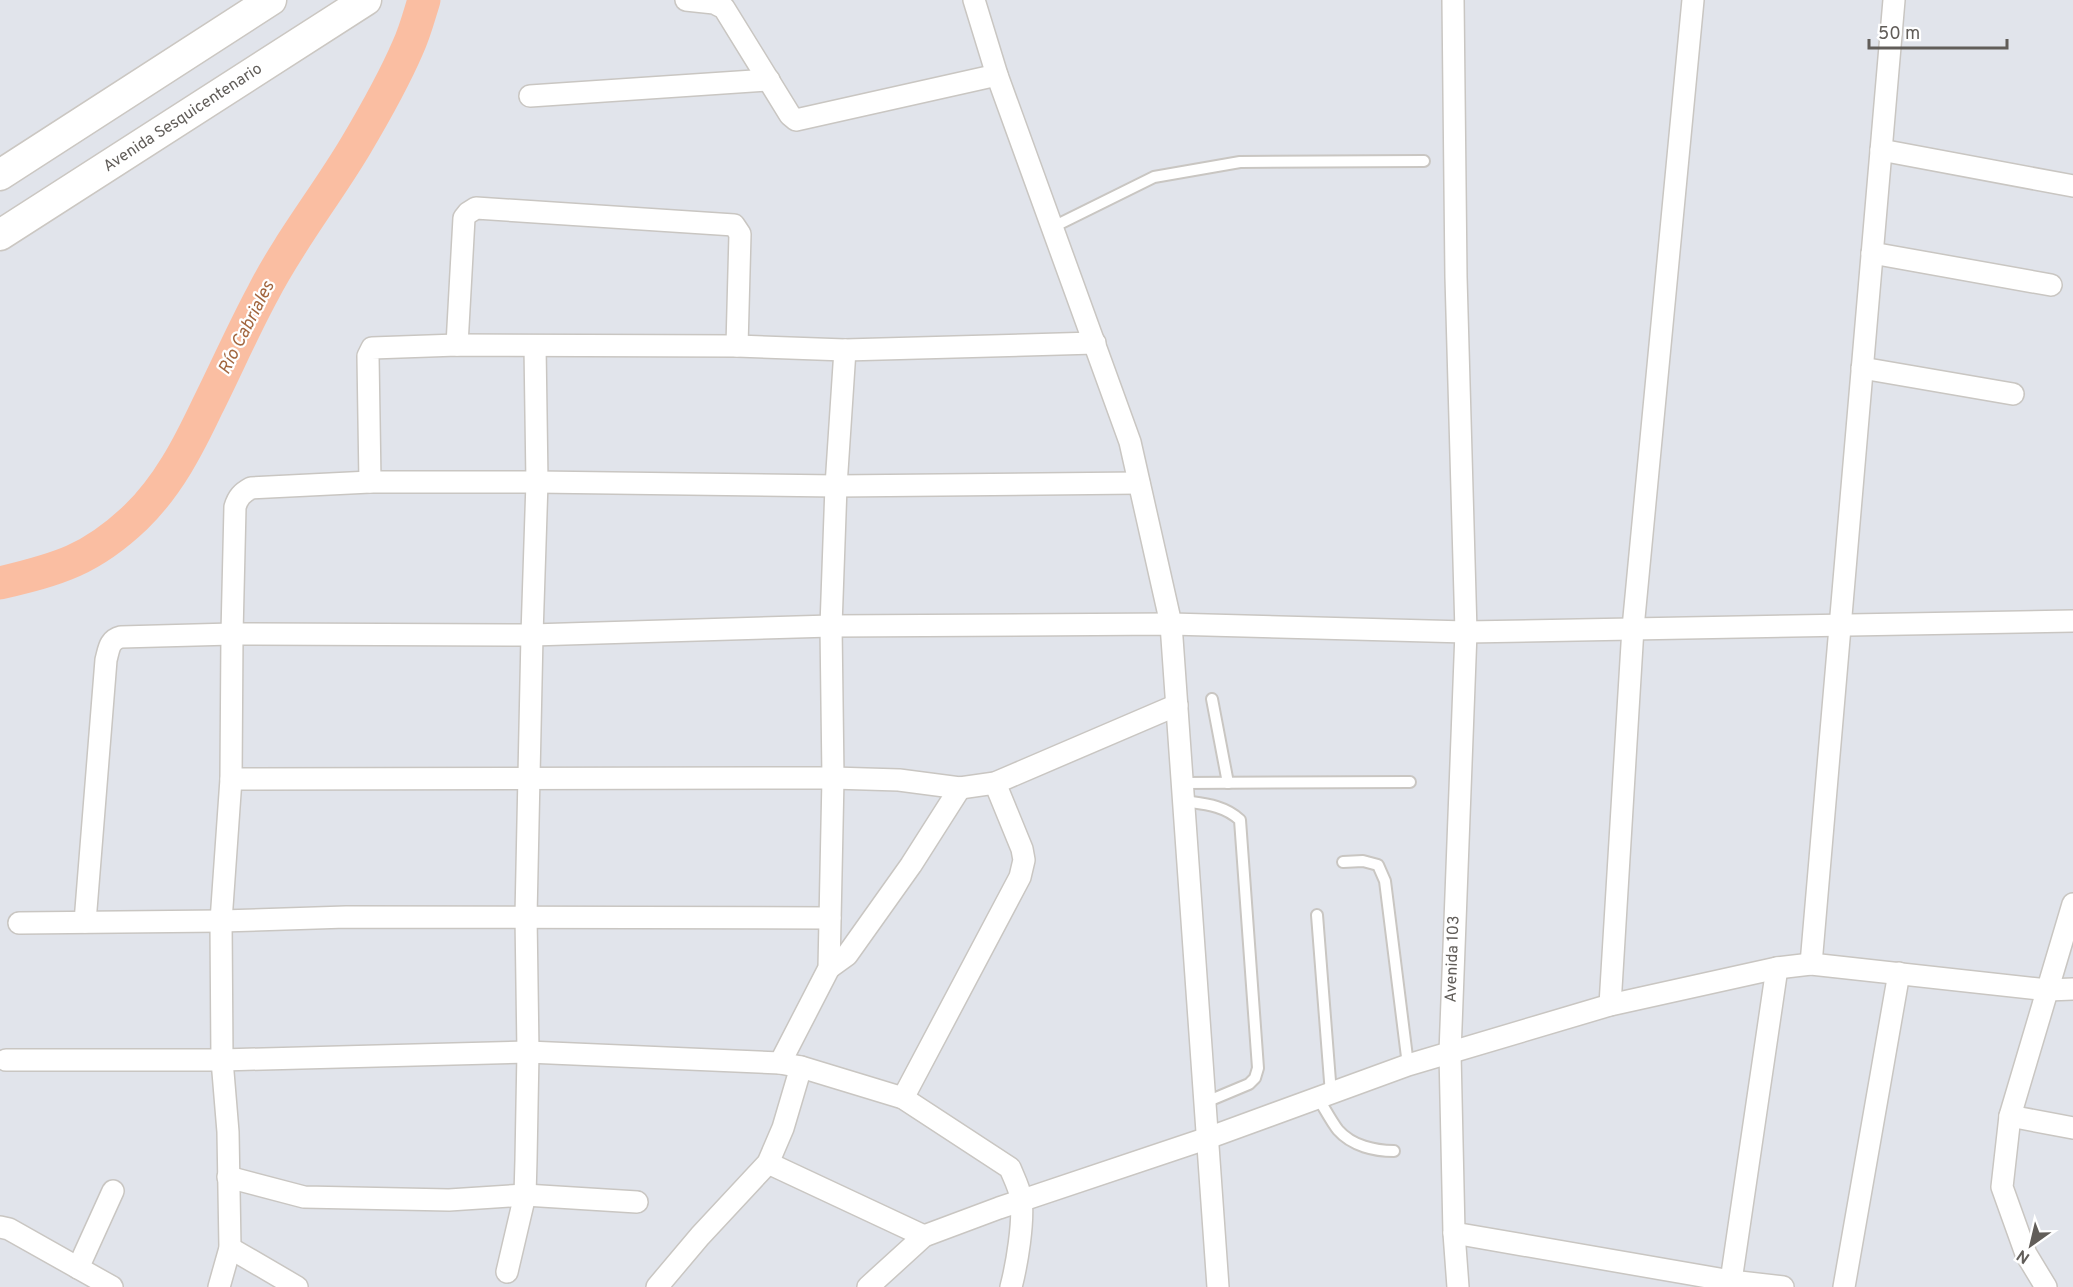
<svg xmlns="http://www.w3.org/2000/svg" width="2073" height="1287" viewBox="0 0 2073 1287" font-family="Overpass,sans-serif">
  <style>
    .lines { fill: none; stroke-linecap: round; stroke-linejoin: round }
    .river { stroke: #fabea2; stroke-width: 33 }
    .service-casing { stroke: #c9c6c2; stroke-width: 14 }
    .minor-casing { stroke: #c9c6c2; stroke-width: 24 }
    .secondary-casing { stroke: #cbc7c2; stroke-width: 33 }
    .service { stroke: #fff; stroke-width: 10 }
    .minor { stroke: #fff; stroke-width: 21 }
    .secondary { stroke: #fff; stroke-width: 30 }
    .labels { text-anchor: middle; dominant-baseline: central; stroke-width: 4.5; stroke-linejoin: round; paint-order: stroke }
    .street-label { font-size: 16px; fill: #615d59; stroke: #fff }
    .water-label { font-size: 18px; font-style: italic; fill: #a2663f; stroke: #fff }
  </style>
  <rect width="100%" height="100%" fill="#e1e4eb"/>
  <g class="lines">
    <path class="river" d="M0,583c59,-14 91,-23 136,-66 32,-31 52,-70 71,-110 19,-38 36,-77 56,-114 26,-51 62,-96 92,-146 19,-32 38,-65 53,-100 7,-15 11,-31 16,-47"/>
    <defs>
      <g id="service">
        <path d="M1053,227l101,-50 86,-15 184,-1"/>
        <path d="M1212,699l16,84"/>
        <path d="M1182,783l228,-1"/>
        <path d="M1184,801c20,3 40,4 56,19l18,248 -3,10 -6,6 -43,18"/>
        <path d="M1343,862l20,-1 15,4 7,16 23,184"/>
        <path d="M1317,915l14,179"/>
        <path d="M1318,1098c7,11 13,23 20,32 14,16 37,21 56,21"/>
      </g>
      <g id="minor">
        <path d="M686,0l28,3 10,5 66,107 6,5 201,-45"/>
        <path d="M974,0l23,75 133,367 41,182 47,663"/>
        <path d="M1453,0l3,277 10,355 -16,421 4,180 4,54"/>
        <path d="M530,96l239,-16"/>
        <path d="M1881,150l192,36"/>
        <path d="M1872,253l179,32"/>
        <path d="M457,345l7,-127 4,-5 8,-5 258,17 6,9 -3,112"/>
        <path d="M1862,368l151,26"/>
        <path d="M370,482l-2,-126 4,-8 85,-3 280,1 108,4 250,-7"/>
        <path d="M231,779l602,-1 66,2 61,8 35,-5 182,-78"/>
        <path d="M85,922l21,-262c3,-11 3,-20 15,-23l111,-3 300,1 299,-9 340,-2 295,8 607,-11"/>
        <path d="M19,923l202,-2 125,-4 484,1"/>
        <path d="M1811,964l83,-964"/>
        <path d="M829,968l18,-13 64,-90 49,-77"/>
        <path d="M1610,1005l23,-377 60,-628"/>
        <path d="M6,1060h216l306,-8 252,11 21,4 102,31 107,70c4,10 9,19 11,30 3,24 -4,66 -10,89"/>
        <path d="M780,1063l49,-95 4,-190 -2,-152 5,-140 9,-136"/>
        <path d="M903,1098l117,-221 4,-17 -2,-11 -27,-66"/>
        <path d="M2010,1116l63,12"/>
        <path d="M768,1163l156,73"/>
        <path d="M228,1177l76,20 145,3 76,-5 112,7"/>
        <path d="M0,1227l9,2 103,58"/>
        <path d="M1454,1233l277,48 52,6"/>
        <path d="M230,1248l67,39"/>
        <path d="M78,1268l35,-77"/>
        <path d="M507,1272l18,-77 1,-35 2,-108 -2,-136 6,-281 5,-153 -2,-136"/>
        <path d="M1731,1281l46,-313"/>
        <path d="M219,1287l11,-39 -2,-116 -6,-72 -1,-139 10,-142 1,-145 3,-127c3,-10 7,-14 16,-19l119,-6h167l299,4 303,-3"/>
        <path d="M657,1287l43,-51 68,-73 15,-35 18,-61"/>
        <path d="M868,1287l56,-51 75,-28 209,-70 200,-73 202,-60 167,-37 34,-4 237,26 25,-1"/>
        <path d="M1844,1287l55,-314"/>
        <path d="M2046,1287l-20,-33 -24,-67 8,-71 63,-212"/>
      </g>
      <g id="secondary">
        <path d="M0,175l271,-175"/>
        <path d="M0,235l366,-235"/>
      </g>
    </defs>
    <use href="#service" class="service-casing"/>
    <use href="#minor" class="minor-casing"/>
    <use href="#secondary" class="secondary-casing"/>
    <use href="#service" class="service"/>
    <use href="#minor" class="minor"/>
    <use href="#secondary" class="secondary"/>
  </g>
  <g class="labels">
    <g class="street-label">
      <text transform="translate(183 118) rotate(-33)">Avenida Sesquicentenario</text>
      <text transform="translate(1453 959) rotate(-88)">Avenida 103</text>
    </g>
    <g class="water-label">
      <text transform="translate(247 328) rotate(-63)">Río Cabriales</text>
    </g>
  </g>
  <g transform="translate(2031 1245) rotate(214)" stroke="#ffffff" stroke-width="4.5" paint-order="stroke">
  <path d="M0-4.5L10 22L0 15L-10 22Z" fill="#615d59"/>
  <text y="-9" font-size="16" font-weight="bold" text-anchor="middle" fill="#615d59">N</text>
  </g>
  <path d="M1869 39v9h138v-9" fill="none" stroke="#615d59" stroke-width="3"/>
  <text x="1878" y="39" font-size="18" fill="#615d59" stroke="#ffffff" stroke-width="4.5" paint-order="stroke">50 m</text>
</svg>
